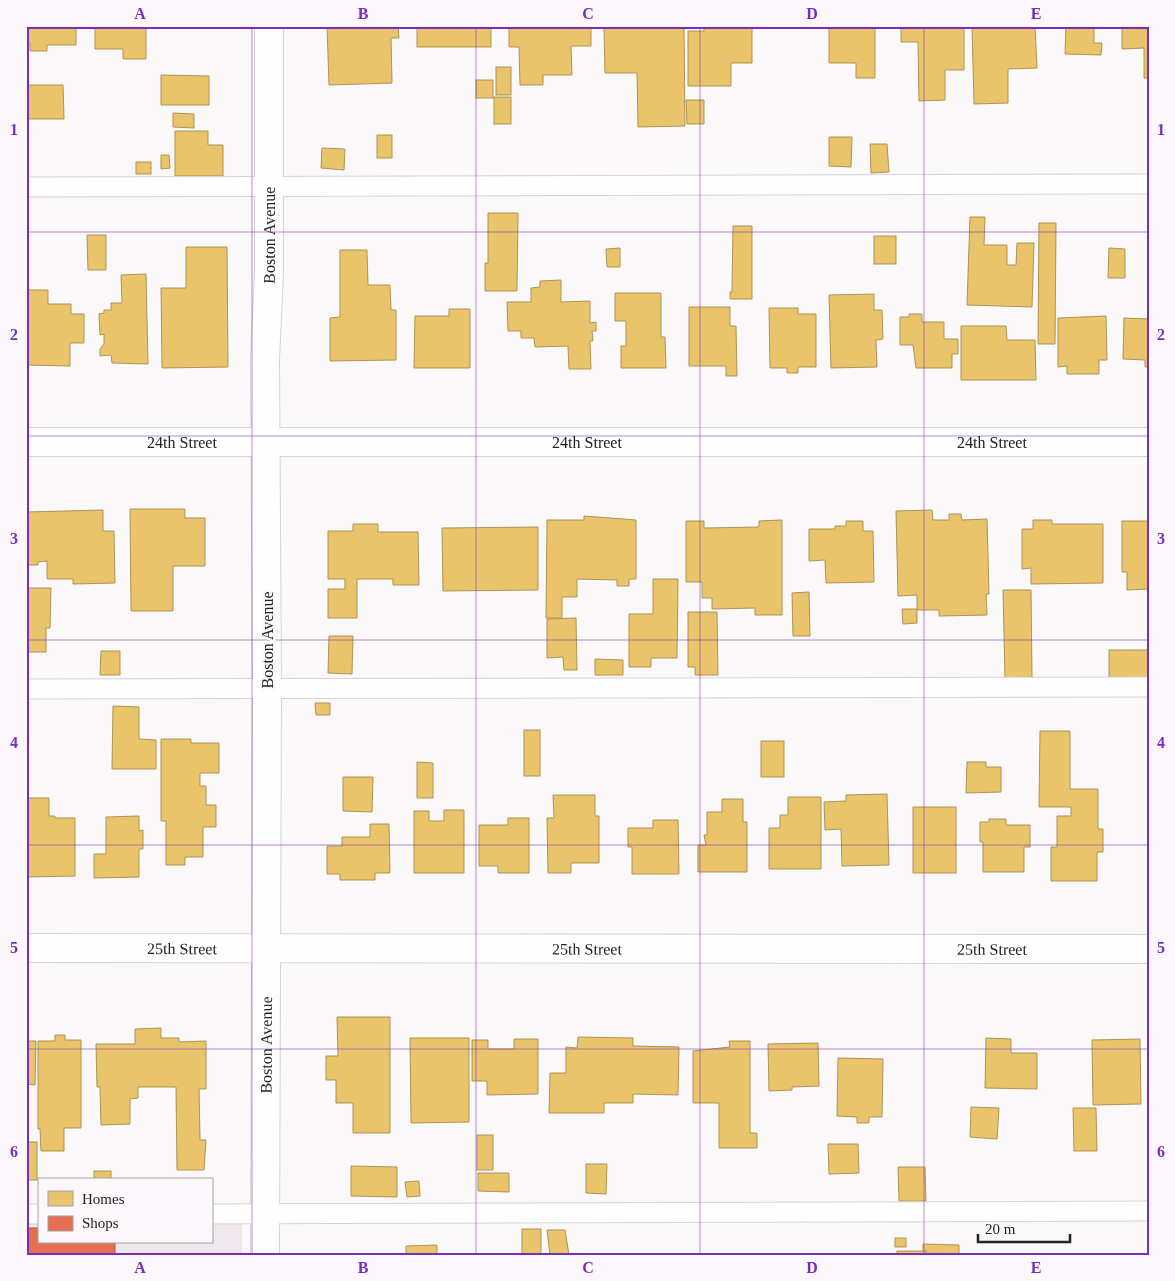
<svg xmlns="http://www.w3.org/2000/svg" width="1175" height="1281" viewBox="0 0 1175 1281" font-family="Georgia,serif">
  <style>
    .built { fill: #eee7ec }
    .homes { fill: #e9c46a; stroke: #ae9355 }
    .shops { fill: #e76f51; stroke: #ac5843 }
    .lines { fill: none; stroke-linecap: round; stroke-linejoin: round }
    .lane-casing { stroke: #d5d3d4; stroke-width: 21 }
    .street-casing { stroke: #d5d3d4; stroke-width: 30 }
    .secondary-casing { stroke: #d5d3d4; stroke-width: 30 }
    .lane { stroke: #fefefe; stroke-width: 19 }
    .street { stroke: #fefefe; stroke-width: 28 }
    .secondary { stroke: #fefefe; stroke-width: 28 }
    .grid { fill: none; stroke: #7b2cbf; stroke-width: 1; stroke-opacity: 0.55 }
    .labels { text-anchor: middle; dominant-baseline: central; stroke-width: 5; stroke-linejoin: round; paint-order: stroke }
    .street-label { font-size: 16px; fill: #232223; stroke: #fbf7fa }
    .neatline { fill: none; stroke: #7b2cbf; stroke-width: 2 }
    .grid-label { font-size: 16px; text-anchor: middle; font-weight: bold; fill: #7b2cbf }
  </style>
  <rect width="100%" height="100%" fill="#faf8f9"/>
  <path class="built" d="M26,1223h13v19h172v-19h31v32h-216z"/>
  <g class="homes">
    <path d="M27,26h53h-4v19h-29v6h-17v-8h-3z"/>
    <path d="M95,26h51v33h-23v-10h-28z"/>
    <path d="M327,26h71l1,12h-8l1,45 -63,2z"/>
    <rect x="417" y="26" width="74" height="21"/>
    <path d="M518,26h73v20h-20l1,29h-29v10h-23l-1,-38h-10v-19z"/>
    <path d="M604,26h80l1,100 -47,1 -1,-54h-32z"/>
    <path d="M704,26h48v37h-21v23h-43v-55h16z"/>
    <path d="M829,26h46v52h-19v-15h-27z"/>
    <path d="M901,26h63v44h-19v30l-26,1 -1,-59h-17z"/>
    <path d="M972,26h63l2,42 -29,1v34l-34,1z"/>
    <path d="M1066,26h28v17h8l-1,12 -36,-1z"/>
    <path d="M1122,26h27v52h-5v-30l-22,1z"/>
    <rect x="496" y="67" width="15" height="28"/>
    <path d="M161,75l48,1v29h-48z"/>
    <rect x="476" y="80" width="17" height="18"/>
    <path d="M26,85h37l1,34h-38z"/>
    <rect x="494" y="97" width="17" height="27"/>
    <path d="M686,100h18v24h-17z"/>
    <path d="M173,113l21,1v14l-21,-1z"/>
    <path d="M175,131h33v14h15v31h-48z"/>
    <rect x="377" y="135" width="15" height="23"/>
    <path d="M829,137h23l-1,30 -22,-1z"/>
    <path d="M870,144h17l2,28 -18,1z"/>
    <path d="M322,148l23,1 -1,21 -23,-2z"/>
    <path d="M161,155h8l1,13 -9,1z"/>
    <rect x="136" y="162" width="15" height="12"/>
    <path d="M488,213h30l-1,78h-32v-28h3z"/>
    <path d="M970,217h15l-1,28h23v20h9l1,-22h17l-2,64 -65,-2z"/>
    <path d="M1039,223h17l-1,121h-17z"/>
    <path d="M733,226h19v73h-22v-7h2z"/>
    <path d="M87,235h19v35h-18z"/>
    <rect x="874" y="236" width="22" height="28"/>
    <path d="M186,247h41l1,120 -66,1 -1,-80h25z"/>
    <path d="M620,248v19h-13l-1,-18z"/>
    <path d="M1109,248l16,1v29h-17z"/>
    <path d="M340,250h27l1,35h22l1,25h5v50l-66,1v-43l10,-1z"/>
    <path d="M146,274l2,90 -36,-1 -1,-8 -11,1v-7l4,-5v-10l-4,1 -1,-21 5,-1v-3h7v-7h11l-1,-28z"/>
    <path d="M561,280v22l29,-1v22l6,-1v9h-4l1,10h-3l1,28h-22l-1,-23 -33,1 -1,-9h-13v-7h-13l-1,-29h24v-14l9,-1v-6z"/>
    <path d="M26,290h22v14h23v10h13v29h-14v23l-44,-1z"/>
    <path d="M615,293h46v44h4l1,31h-45v-22h5v-25h-11z"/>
    <path d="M874,294v16h8l1,29 -7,1 1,27 -46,1 -2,-73z"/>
    <path d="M689,307h41v19h6l1,50h-11v-10h-37z"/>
    <path d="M769,308h29v6h18v53h-18v6h-11v-5h-17z"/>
    <path d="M449,309h21v59h-56l1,-52h34z"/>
    <path d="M909,314h13v8h22v17h14v15h-6v14h-36l-3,-23h-13v-28h9z"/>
    <path d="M1106,316l1,44h-8v14h-32v-8l-9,1v-49z"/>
    <path d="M1124,318l25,1v48h-4v-7l-22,-1z"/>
    <path d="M961,326h45l1,14h28l1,40h-75z"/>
    <path d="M130,509h55v9h20v48h-32v45h-42z"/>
    <path d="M103,510v21h11l1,52 -42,1v-5h-26v-18l-9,1v3h-12v-53z"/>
    <path d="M932,510l1,10h16v-6h12l1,6 25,-1 2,75h-3l1,21 -48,1v-6h-22v-15l-19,1 -2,-85z"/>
    <path d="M584,516l52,4v59h-7v7h-12v-6l-40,-1v18h-15v21h-16l1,-98h37z"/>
    <path d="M782,520v95h-27v-7l-43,1v-11h-10v-16h-16v-61h18v7l55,-1v-6z"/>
    <path d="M1033,520h19v4h51v59l-72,1v-16l-9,1v-40h11z"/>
    <path d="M846,521h17v10h10l1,51 -48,1 -1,-23 -16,1v-32h26v-3h11z"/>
    <path d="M1122,521h27v68l-22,1v-18h-5z"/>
    <path d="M353,524h25v8h40l1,53h-26v-6h-36v39h-29v-29h17v-10h-17v-48h25z"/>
    <path d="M538,527v63l-95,1 -1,-63z"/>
    <path d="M653,579h25l-1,79h-26v9h-22v-53h24z"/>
    <path d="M26,588h25l-1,40h-4v24h-20z"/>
    <path d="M1003,590h28l1,87 -27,1z"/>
    <path d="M809,592l1,44h-17l-1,-43z"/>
    <path d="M902,609h15v14l-14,1z"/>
    <path d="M688,612h29l1,63h-23v-8h-7z"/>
    <path d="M576,618l1,52h-13l-1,-13 -16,1v-39z"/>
    <path d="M329,636h24l-1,38 -24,-1z"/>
    <rect x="1109" y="650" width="40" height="28"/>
    <path d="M101,651h19v24h-20z"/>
    <path d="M595,659l28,1v15h-28z"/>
    <path d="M315,703h15v12h-14z"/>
    <path d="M113,706l26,1v32l17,1v29h-44z"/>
    <rect x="524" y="730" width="16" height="46"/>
    <path d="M1040,731h30v58h28v40h5v23h-6v29h-46v-34h6v-31h14v-9h-32z"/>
    <path d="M161,739h30v4h28v30h-19v13h6v19h10v22h-13v30h-18v8h-19v-44h-5z"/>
    <rect x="761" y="741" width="23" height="36"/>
    <path d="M417,762l16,1v35h-16z"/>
    <path d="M967,762h19v5h15v25l-35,1z"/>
    <path d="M343,777h30l-1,35 -29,-1z"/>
    <path d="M887,794l2,71 -47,1 -1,-37 -16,1 -1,-28 22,-1v-6z"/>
    <path d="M553,795h42v21h4v47h-28v10h-23l-1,-55h7z"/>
    <path d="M788,797h33v72h-52v-41h11v-13h8z"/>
    <path d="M26,798h23v18h6v2h20v58l-49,1z"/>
    <path d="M722,799h21v23h4v50h-49v-27h8l-2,-10h3v-23h15z"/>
    <rect x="913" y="807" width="43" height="66"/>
    <path d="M444,810h20v63h-50v-62h15v10h15z"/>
    <path d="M139,816v15l4,-1v19h-4v28l-45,1v-24h12v-37z"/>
    <path d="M508,818h21v55h-31v-7h-19v-41h29z"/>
    <path d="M989,819h17v6h24v22h-6v25h-41v-30h-3v-20h9z"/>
    <path d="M653,820h25l1,54h-47v-27h-4v-19h25z"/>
    <path d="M370,824h19l1,49h-15v7h-35v-6h-13v-28h15v-9h28z"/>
    <path d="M337,1017h53v116h-37v-30h-17v-23h-10v-24h12z"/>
    <path d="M161,1028v10h18v4l27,-1v48h-7l1,51h6l-2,30h-27l-1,-83h-38v11l-8,1v25l-29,1 -1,-38h-3l-1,-43h39v-15z"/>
    <path d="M55,1035h10v5h16v88h-17v23h-23l-1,-22h-2v-88h17z"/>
    <path d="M578,1037l55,1v8l46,1 -1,48 -45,-1v9h-29v10h-55l1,-40h16v-26l11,1z"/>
    <path d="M410,1038h59v84l-58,1z"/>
    <path d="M986,1038l25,1v14h26v36l-52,-1z"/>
    <path d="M514,1039h24v55l-51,1v-14h-15v-41h16v9h26z"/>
    <path d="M1140,1039l1,65 -48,1 -1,-65z"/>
    <path d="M26,1041h10l-1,44 -9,-1z"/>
    <path d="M729,1041h21v92h7v15h-38v-45h-26v-52l37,-4z"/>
    <path d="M818,1043l1,43 -27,1v3l-23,1 -1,-47z"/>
    <path d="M838,1058l45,1 -1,58h-13v6h-12v-6l-20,-1z"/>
    <path d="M971,1107l28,1 -2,31 -27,-2z"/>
    <path d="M1073,1108h23l1,43h-23z"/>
    <rect x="477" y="1135" width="16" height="35"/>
    <rect x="26" y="1142" width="11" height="38"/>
    <path d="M828,1144h30l1,29 -30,1z"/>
    <path d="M586,1164h21l-1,30 -20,-1z"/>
    <path d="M351,1166l46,1v30l-46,-1z"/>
    <path d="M898,1167h27l1,34h-27z"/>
    <rect x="94" y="1171" width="17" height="9"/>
    <path d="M478,1173h31v19l-31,-1z"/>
    <path d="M419,1181l1,15 -13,1 -2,-15z"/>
    <rect x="522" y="1229" width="19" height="26"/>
    <path d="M547,1230h18l4,25h-19z"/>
    <rect x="895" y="1238" width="11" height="9"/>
    <path d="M923,1244l36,1v10h-36z"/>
    <path d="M437,1245v10h-31v-9z"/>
    <rect x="897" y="1251" width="29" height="4"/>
  </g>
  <path class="shops" d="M26,1228h13v14h76v13h-89z"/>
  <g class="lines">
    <defs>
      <g id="lane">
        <path d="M26,187l1123,-3"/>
        <path d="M26,689l1123,-2"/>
        <path d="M26,1214h13"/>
        <path d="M211,1214l938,-3"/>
      </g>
      <g id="street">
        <path id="s1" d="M26,442h1123"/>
        <path id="s2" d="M26,948l1123,1"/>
      </g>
      <g id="secondary">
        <path id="s3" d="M265,1255l2,-566 -2,-330 4,-87v-246"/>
      </g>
    </defs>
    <use href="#lane" class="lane-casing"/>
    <use href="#street" class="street-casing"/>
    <use href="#secondary" class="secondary-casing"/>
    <use href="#lane" class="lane"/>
    <use href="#street" class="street"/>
    <use href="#secondary" class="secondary"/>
  </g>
  <path class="grid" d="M252,26v1229M476,26v1229M700,26v1229M924,26v1229M26,232h1123M26,436h1123M26,640h1123M26,845h1123M26,1049h1123"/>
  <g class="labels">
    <g class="street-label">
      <text stroke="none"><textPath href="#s3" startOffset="1020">Boston Avenue</textPath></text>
      <text stroke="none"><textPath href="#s1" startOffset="156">24th Street</textPath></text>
      <text stroke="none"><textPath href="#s1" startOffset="561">24th Street</textPath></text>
      <text stroke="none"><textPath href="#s1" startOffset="966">24th Street</textPath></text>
      <text transform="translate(267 640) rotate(-90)">Boston Avenue</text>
      <text stroke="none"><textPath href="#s2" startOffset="156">25th Street</textPath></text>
      <text stroke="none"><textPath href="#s2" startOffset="561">25th Street</textPath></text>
      <text stroke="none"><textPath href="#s2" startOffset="966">25th Street</textPath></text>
      <text stroke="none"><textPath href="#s3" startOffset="210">Boston Avenue</textPath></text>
    </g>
  </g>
  <rect width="1175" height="1281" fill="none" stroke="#fbf7fa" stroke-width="55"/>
  <rect x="38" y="1178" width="175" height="65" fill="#fbf7fa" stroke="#a5a2a4"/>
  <rect x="48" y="1191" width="25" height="15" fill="#e9c46a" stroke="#a5a2a4"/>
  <text x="82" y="1204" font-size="15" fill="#232223">Homes</text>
  <rect x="48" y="1216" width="25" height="15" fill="#e76f51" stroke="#a5a2a4"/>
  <text x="82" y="1228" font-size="15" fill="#232223">Shops</text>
  <path d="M978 1234v8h92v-8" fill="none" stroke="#232223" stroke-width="2.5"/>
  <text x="985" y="1234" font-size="15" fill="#232223" stroke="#fbf7fa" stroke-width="4" paint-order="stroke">20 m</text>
  <rect x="28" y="28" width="1120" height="1226" class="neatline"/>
  <g class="grid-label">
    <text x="140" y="19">A</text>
    <text x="363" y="19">B</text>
    <text x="588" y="19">C</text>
    <text x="812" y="19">D</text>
    <text x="1036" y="19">E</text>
    <text x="14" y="135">1</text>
    <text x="1161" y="135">1</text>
    <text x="14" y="340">2</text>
    <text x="1161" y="340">2</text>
    <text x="14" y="544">3</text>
    <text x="1161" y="544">3</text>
    <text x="14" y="748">4</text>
    <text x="1161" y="748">4</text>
    <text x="14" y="953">5</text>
    <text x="1161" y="953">5</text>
    <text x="14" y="1157">6</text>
    <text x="1161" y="1157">6</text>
    <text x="140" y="1273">A</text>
    <text x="363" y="1273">B</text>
    <text x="588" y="1273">C</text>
    <text x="812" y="1273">D</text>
    <text x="1036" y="1273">E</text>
  </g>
</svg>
